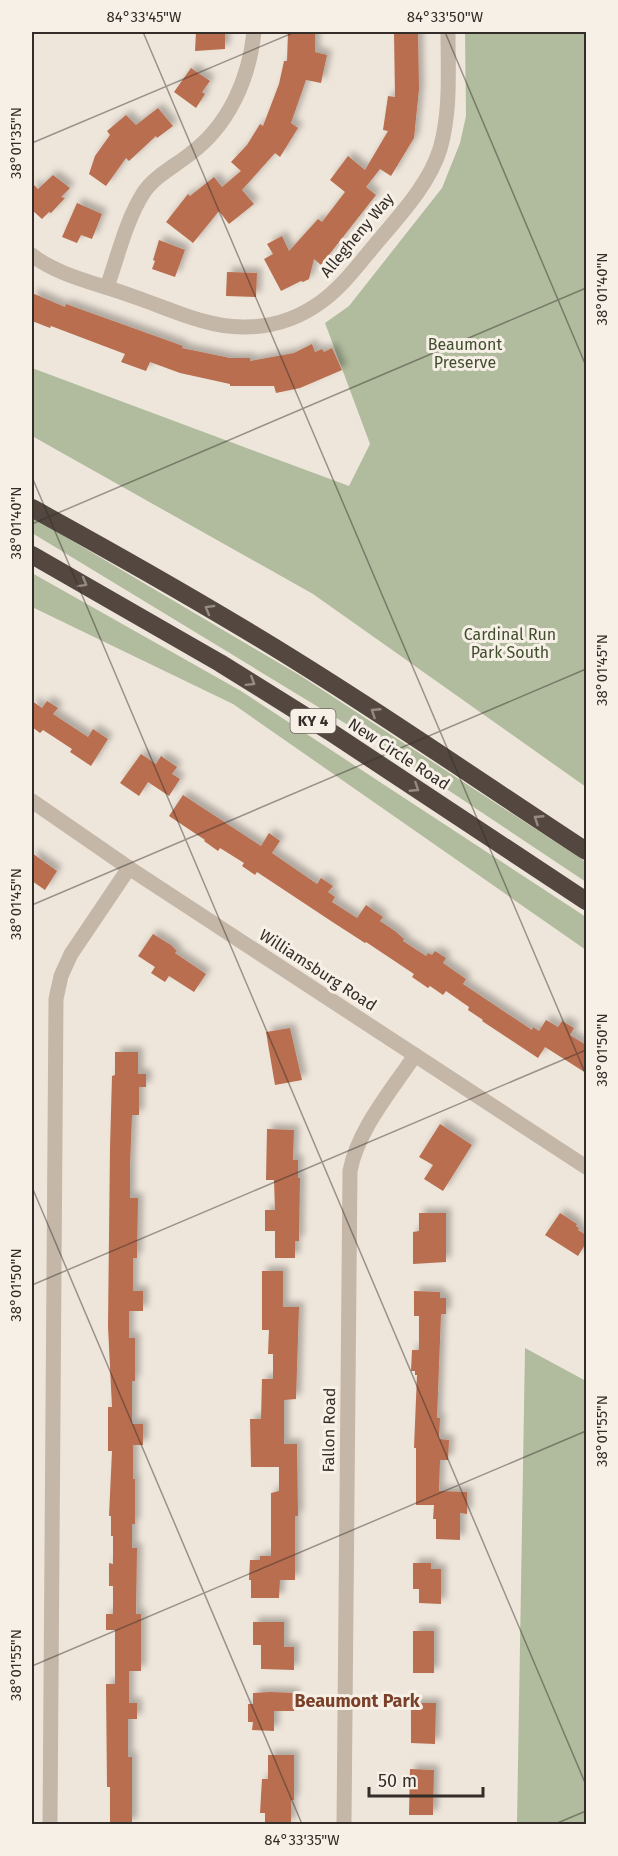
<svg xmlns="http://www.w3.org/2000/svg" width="618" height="1856" viewBox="0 0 618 1856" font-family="'Fira Sans',sans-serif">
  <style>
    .green { fill: #b0bc9d }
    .building { fill: #b96e4f; filter: url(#shadow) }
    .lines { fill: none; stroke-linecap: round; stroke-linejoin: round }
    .minor { stroke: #c5b7a8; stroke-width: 15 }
    .highway { stroke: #534740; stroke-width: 18 }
    .oneway { stroke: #958b83 }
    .ticks { fill: none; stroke: #332c28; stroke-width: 1.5; stroke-opacity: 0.45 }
    .labels { text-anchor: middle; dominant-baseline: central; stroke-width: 6; stroke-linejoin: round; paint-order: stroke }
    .shield { fill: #f7f0e7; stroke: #6e6761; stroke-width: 1.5 }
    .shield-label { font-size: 15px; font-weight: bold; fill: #332c28 }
    .street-label { font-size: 16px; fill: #332c28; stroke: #f7f0e7 }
    .park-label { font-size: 16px; fill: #414f2e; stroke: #f7f0e7 }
    .neighbourhood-label { font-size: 18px; font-weight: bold; fill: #7a4029; stroke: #f7f0e7 }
    .neatline { fill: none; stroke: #332c28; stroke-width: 2 }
    .ticks-label { font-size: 15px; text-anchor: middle; fill: #332c28 }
  </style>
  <defs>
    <filter id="shadow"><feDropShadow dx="5" dy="-5" stdDeviation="3" flood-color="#0004"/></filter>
  </defs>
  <rect width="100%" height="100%" fill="#efe6db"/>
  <g class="green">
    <path d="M465,32h121v755l-273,-193 -281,-158v-68l317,118 21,-42 -45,-121 24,-17 93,-118 18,-45 6,-27z"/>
    <path d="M32,517l269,159 285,186v20l-210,-140 -344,-209z"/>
    <path d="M32,573l209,118 345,226v33l-353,-246 -201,-97z"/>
    <path d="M525,1348l61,33v443h-69z"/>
  </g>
  <g class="building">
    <path d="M196,32h29v17l-30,2z"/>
    <path d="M288,32h27v20l12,3 -6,28 -15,-3 -15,43 7,5 -18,29 -5,-4 -33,37 12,14 -25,20 -10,-13 -26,32 -27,-21 22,-28 2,2 24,-19 8,10 19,-16 -10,-9 16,-17 13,-21 3,2 16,-42 5,-23h3z"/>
    <path d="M394,32h24l1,57 -5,49 -23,38 -11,-7 -14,18 10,8 -55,70 -7,-6 -5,20 -6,3 -2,-1 -20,10 -17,-32 9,-5 -6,-10 15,-8 7,15 29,-32 4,3 23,-30 -15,-12 18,-24 17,14 23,-39 -5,-1 5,-34 7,1z"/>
    <path d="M191,68l19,13 -8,11 3,2 -9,14 -22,-16z"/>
    <path d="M158,108l15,18 -16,12 -1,-2 -27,25 -3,-3 -20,28 -17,-12 6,-18 15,-21 -3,-4 19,-16 10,10z"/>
    <path d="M53,175l17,13 -9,9 4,1 -14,15 -2,-1 -7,7 -10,-9v-27l6,6z"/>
    <path d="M77,203l25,11 -10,25 -11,-4 -4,8 -15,-6z"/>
    <path d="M159,240l26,10 -10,27 -23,-8 3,-8 -2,-1z"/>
    <path d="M227,272l30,1 -1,24 -30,-1z"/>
    <path d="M32,293l33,14 1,-3 117,42 -1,2 48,10h20v3l44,-8 18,-9 3,8 7,-3 2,3 8,-4 10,22 -42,18 -24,5 -2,-7h-44v-2l-50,-11 -30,-11 -4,9 -25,-9 4,-8 -74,-28 -1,2 -18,-7z"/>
    <path d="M32,701l10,7 5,-7 11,7 -5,6 35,23 5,-8 15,10 -17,27 -21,-14 2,-3 -29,-19 -3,3 -8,-6z"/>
    <path d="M141,754l15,10 5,-8 16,11 -5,7 8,5 -11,17 -21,-14 -9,14 -19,-13z"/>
    <path d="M183,795l78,51 8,-13 11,8 -8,12 45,31 4,-6 12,8 -5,6 7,5 -3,5 25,16 9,-13 17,12 -3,4 15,10 9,8 -1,2 23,15 2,-3 4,2 3,-4 11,7 -3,5 23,16 -3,5 69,46 1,-3 6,4 7,-11 12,7 4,-6 12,7 -4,7 16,10v28l-41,-26 -7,11 -56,-37 1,-1 -15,-10 1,-3 -23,-16 -3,4 -13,-9 -2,2 -16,-11 2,-3 -48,-32 -1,1 -31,-20 -77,-51 -2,3 -13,-9 2,-3 -24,-15 -2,3 -14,-10 1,-1 -36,-24z"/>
    <path d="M32,853l25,18 -12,19 -13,-9z"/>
    <path d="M153,934l18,11 6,6 -2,2 31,21 -12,18 -25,-16 -4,6 -14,-9 4,-6 -17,-11z"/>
    <path d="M290,1028l12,52 -27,5 -9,-53z"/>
    <path d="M115,1052h23v22h8v13h-7v28h-7l-2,50v33h8l-1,60h-4v33h10v20h-14v27h6v43h-3v43h11v21h-10v34h2v45h-3v24h5l-1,66h5v57h-12v32h8v16h-9v38h4v67h-22v-37h-3l-1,-103h9v-54h-9v-16h7v-28h-4v-23l4,1v-28h-2v-20h-2l3,-65h-4v-44h4l-4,-80 2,-179 2,-72 3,-1z"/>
    <path d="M440,1124l32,21 -29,46 -19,-12 9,-14 -14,-8z"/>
    <path d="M267,1129l27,1 -1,30h5v18h2l-1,63h-4v17h-20v-27h-10v-21h10l-1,-30h-8z"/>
    <path d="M419,1213h27v49l-33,2v-32l6,-1z"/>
    <path d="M560,1213l17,11 -1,2 3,2 -1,2 8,5v8l-8,13 -33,-21z"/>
    <path d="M262,1271h21v36h16l-3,92 -12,1v44h13l1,72h-3v64h-15l-1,18h-28v-18h-2l1,-20h10v-4h11v-63l8,-2v-24h-28l-1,-48h11l1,-40h11v-25h-5l1,-24h-7z"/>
    <path d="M414,1291l26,1v6h6v16h-5l-4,104h3l-1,21 10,1 -1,20h-8l-1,31 28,1v22l-7,-1v27l-24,-1v-20h-3l1,-14h-18v-57h-2l3,-73h-2v-4h-4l1,-21h7v-34h-5z"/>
    <path d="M413,1563h18v6h10v35l-22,-1v-14h-6z"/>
    <path d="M253,1622h31v25h10v23l-33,-1v-24h-8z"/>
    <rect x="413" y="1631" width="21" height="42"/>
    <path d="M270,1692l25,1 -1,18h-20v20l-22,-1 1,-8h-5v-18h5v-11z"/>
    <path d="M411,1703h25l-1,41 -24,-1z"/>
    <path d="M268,1755h26v45h-3v24h-26v-11h-5l2,-34h6z"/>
    <path d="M410,1769l24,1 -1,45h-24z"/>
  </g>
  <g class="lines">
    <g class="minor">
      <path d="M32,255c26,21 68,29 100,41 36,12 75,32 113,31 29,0 54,-9 76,-25 21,-15 37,-37 53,-56 24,-29 55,-61 66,-97 11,-38 8,-79 8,-117"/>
      <path d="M107,287c11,-31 19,-67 37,-95 11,-16 31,-26 46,-38 39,-29 59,-75 64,-122"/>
      <path d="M32,801l97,67 457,299"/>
      <path d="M50,1824l6,-825 5,-23 10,-22 58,-86"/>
      <path d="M344,1824l6,-653c8,-42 42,-81 65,-116"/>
    </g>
    <g class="highway">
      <path d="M32,508c71,39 142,79 212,121 117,70 229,148 342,222"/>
      <path d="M32,555l188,108 109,68 257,170"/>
    </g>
  </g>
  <defs><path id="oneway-chevron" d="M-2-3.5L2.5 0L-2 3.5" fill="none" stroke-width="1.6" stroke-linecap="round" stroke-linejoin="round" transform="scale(1.5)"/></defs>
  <g class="oneway">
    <use href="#oneway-chevron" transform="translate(83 583) rotate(29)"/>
    <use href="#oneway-chevron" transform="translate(209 609) rotate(-150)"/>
    <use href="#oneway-chevron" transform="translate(251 682) rotate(32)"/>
    <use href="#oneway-chevron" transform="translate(375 712) rotate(-147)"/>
    <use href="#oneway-chevron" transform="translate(415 788) rotate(33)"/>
    <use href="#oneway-chevron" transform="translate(538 819) rotate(-147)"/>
  </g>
  <path class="ticks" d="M143,32l443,1043M445,32l141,334M32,143l263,-111M32,477l554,1308M32,524l554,-236M32,905l554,-236M32,1187l270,637M32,1285l554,-235M32,1666l554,-235M555,1824l31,-13"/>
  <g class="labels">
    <rect class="shield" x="290.5" y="709" width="45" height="24" rx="4.5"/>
    <g class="shield-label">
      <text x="313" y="721">KY 4</text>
    </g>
    <g class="street-label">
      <text transform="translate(357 235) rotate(-50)">Allegheny Way</text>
      <text transform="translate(399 754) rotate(33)">New Circle Road</text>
      <text transform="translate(318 970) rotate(33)">Williamsburg Road</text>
      <text transform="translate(329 1430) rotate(-89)">Fallon Road</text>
    </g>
    <g class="park-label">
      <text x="465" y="344">Beaumont<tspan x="465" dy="18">Preserve</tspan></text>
      <text x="510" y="634">Cardinal Run<tspan x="510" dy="18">Park South</tspan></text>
    </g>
    <g class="neighbourhood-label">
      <text x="357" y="1701">Beaumont Park</text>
    </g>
  </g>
  <rect width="618" height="1856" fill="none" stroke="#f7f0e7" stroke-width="66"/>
  <path d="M369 1787v9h114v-9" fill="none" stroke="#332c28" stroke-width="3"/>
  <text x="378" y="1787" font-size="18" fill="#332c28" stroke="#f7f0e7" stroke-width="4.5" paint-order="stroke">50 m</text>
  <rect x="33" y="33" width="552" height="1790" class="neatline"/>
  <g class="ticks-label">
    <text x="144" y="22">84°33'45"W</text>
    <text x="445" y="22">84°33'50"W</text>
    <text transform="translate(16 143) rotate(-90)" y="5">38°01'35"N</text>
    <text transform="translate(602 289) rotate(-90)" y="5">38°01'40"N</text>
    <text transform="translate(16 523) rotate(-90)" y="5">38°01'40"N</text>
    <text transform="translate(602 670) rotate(-90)" y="5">38°01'45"N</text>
    <text transform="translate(16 904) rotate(-90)" y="5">38°01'45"N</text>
    <text transform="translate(602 1050) rotate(-90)" y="5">38°01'50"N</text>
    <text transform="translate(16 1285) rotate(-90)" y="5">38°01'50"N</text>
    <text transform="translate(602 1431) rotate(-90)" y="5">38°01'55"N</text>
    <text transform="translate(16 1665) rotate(-90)" y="5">38°01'55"N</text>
    <text x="302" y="1845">84°33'35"W</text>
  </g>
</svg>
